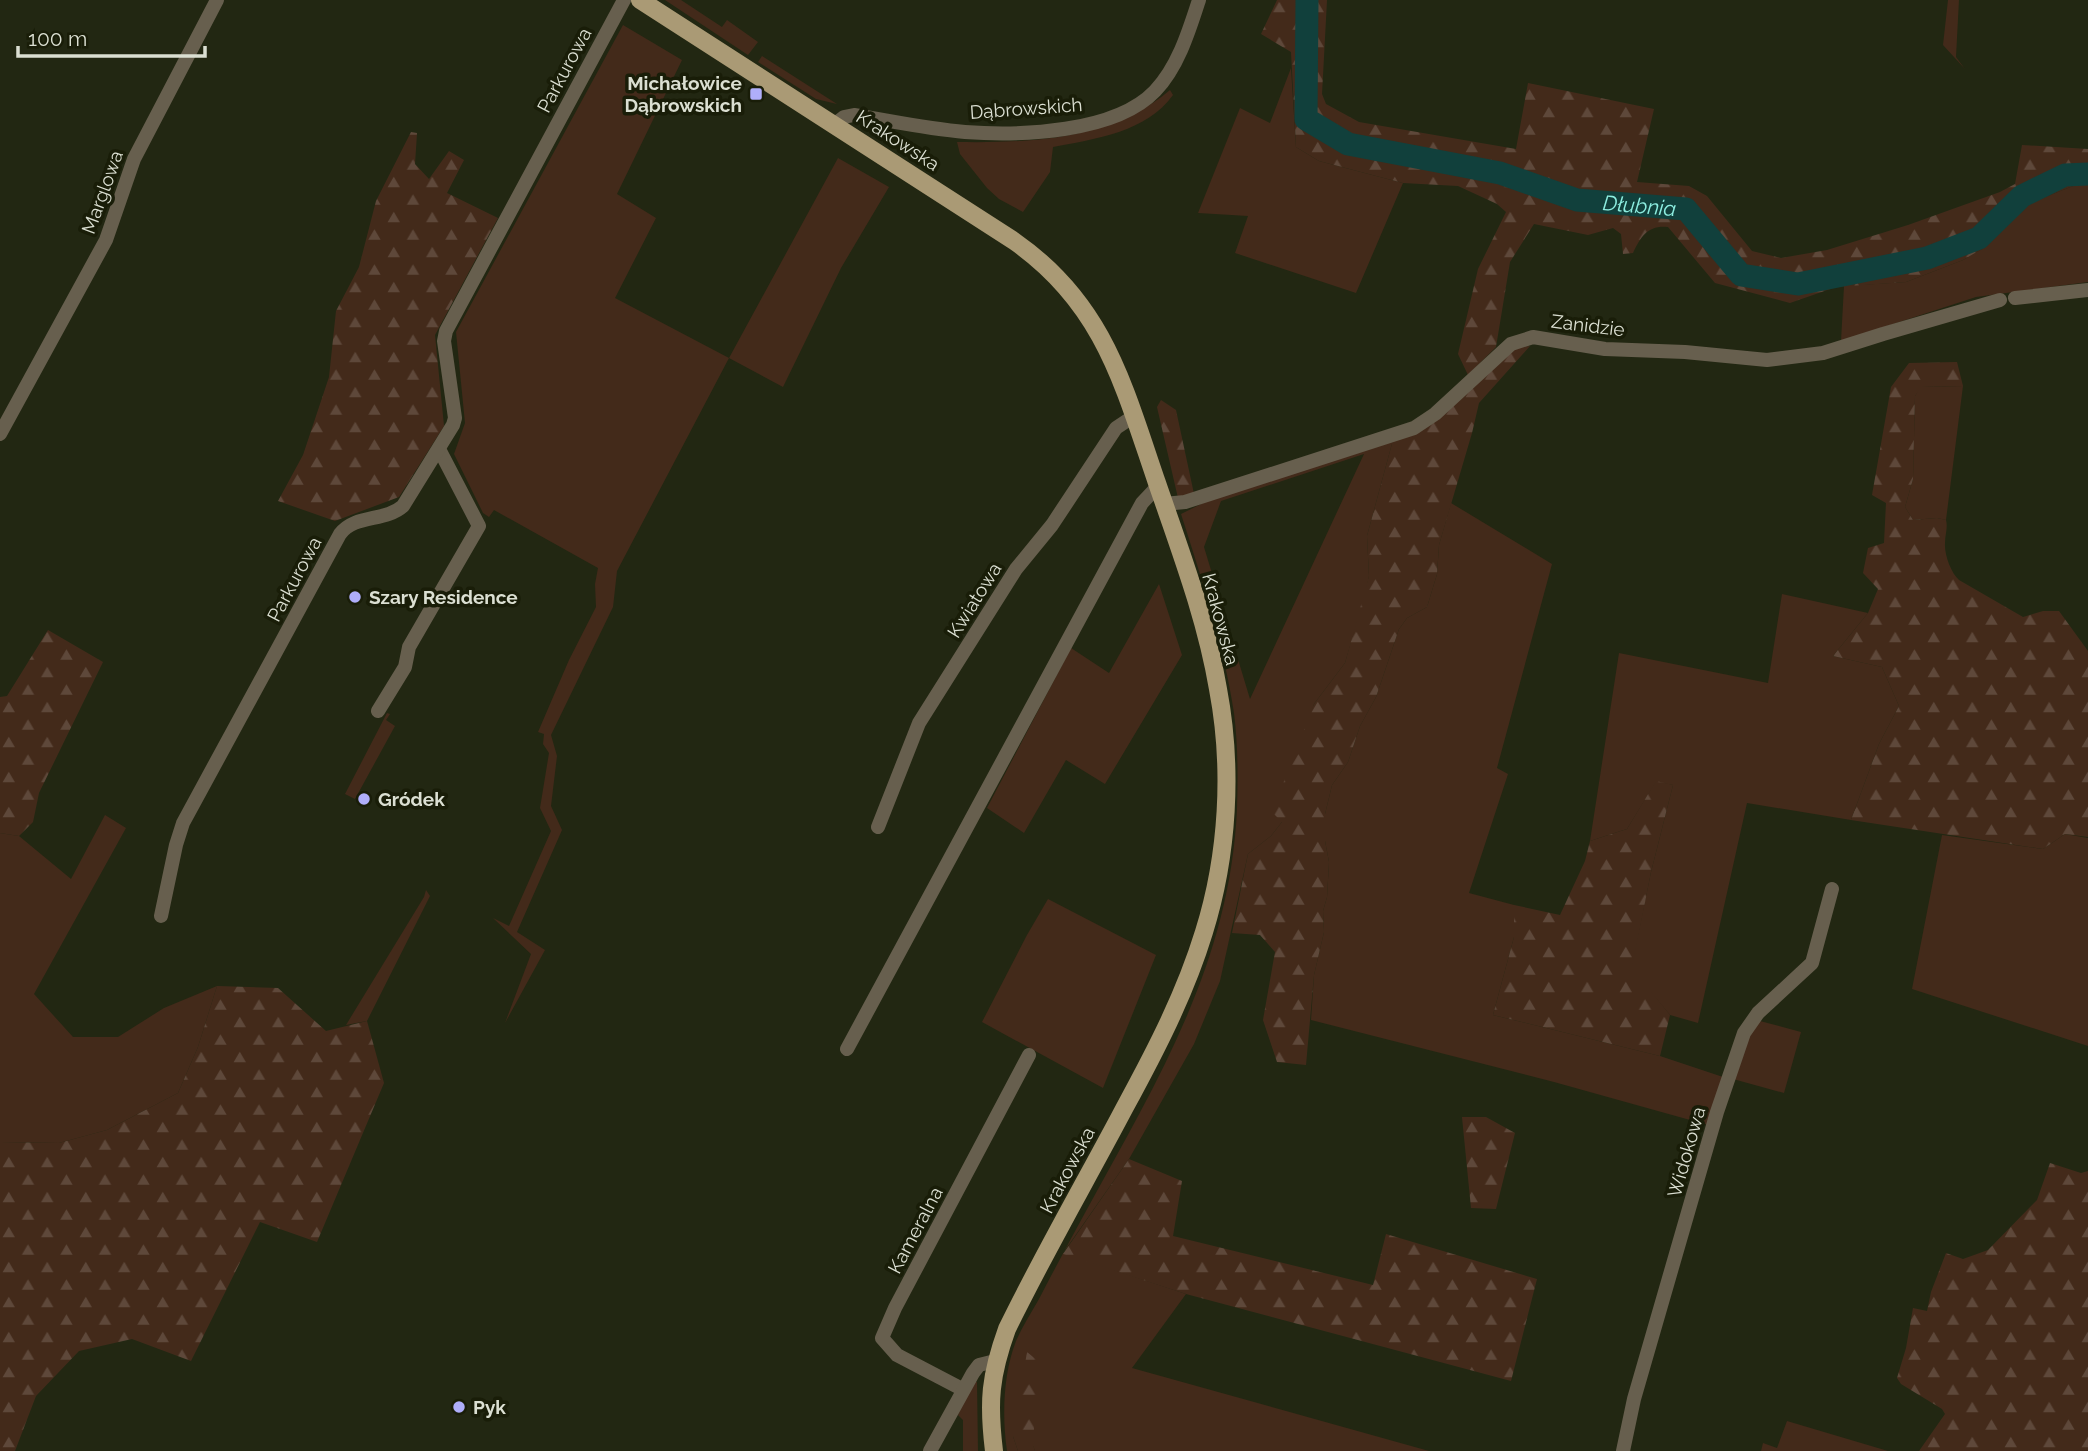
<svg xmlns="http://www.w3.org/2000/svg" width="2088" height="1451" viewBox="0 0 2088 1451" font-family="Raleway,sans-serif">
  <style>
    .grass { fill: #432a1a; fill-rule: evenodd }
    .forest { fill: url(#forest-firs) }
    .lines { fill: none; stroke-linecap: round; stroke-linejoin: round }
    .river { stroke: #11403c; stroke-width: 23 }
    .minor { stroke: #675f4e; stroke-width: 14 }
    .major { stroke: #aa9a75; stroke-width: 18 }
    .poi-dot { fill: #afaefa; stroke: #191d08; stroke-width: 2.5 }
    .labels { text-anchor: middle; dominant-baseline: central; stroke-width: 7; stroke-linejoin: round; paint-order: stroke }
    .street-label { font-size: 19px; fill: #dbdfd2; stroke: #191d08 }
    .poi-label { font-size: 19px; font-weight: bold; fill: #dbdfd2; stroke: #191d08; text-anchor: start }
    .water-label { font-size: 21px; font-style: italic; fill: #8deee1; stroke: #191d08 }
  </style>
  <defs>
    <pattern id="forest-firs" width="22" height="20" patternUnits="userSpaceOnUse" patternTransform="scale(1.75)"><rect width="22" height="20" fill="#432a1a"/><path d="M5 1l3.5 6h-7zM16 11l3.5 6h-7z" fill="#5e483a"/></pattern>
  </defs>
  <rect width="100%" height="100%" fill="#222712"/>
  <g class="grass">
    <path d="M665,0h16l41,27 5,-7 31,22 -10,13z"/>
    <path d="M1948,0h11l-3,57 9,12 -22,-24z"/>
    <path d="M623,25l59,35 -65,134 39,24 -41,80 114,60 109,-200 51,29 -48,81 -58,119 -54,-29 -112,213 -4,36 -62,128 6,21 -6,50 11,24 -45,102 28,18 -40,73 26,-69 -38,-36 16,8 42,-95 -11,-23 9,-55 -6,-9 1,-10 -6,-2 31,-72 27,-53 -1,-23 3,-16 -104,-58 -5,7 -6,-4 -29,-59 11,-31 -9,-91z"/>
    <path d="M762,56l75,48 -21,-5 -58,-37z"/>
    <path d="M1291,68l5,79 23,14 84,22 -47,110 -121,-40 13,-37 -50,-3 42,-105 30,15z"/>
    <path d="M1170,90l3,5c-26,37 -78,44 -120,52l-3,25 -27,40 -24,-13 -12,-11 -27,-34 -3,-12c75,1 153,-2 213,-52z"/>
    <path d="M2088,180v102l-112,15 -135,44 3,-55 62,-4 57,-22 19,-11 37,-38 16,-10z"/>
    <path d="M1963,386l-17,134 -9,-2 -24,2 -8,-13 8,-28 2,-83 5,-9z"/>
    <path d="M1393,440l-26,96 2,40 -4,19 -20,68 -31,41 -32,118 -11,14 -23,18 -28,127 -26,63 -65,115 -66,94 123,41 -54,74 297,83h-394l-2,-5 -20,-10 5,15h-11c-5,-34 -4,-77 9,-110 6,-14 15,-28 23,-42 15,-29 31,-59 47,-88 72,-131 144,-249 151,-402 1,-32 1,-64 -3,-96 -10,-68 -32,-133 -53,-199l44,-22zM1364,454l-114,245 -46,-152 17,-46z"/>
    <path d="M1451,503l101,61 -55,204 11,6 -39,119 45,12v32l-21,78 167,41 63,21 -15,48 -154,-43 -243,-62 3,-45 10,-43 -1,-21 4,-14 2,-35 -4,-21v-27l7,-29 16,-23 12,-36 16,-29 23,-68 8,-11 20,-11 10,-33 2,-29z"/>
    <path d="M1159,584l23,71 -77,129 -39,-24 -42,73 -37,-25 84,-160 38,25z"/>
    <path d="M1782,594l86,19 -35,43 49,11 17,39 -20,38 -28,76 -104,-17 -49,220 -28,-8 -39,-46 20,-97 22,-87 -17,-3 -29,47 -37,12 29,-188 149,30z"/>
    <path d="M387,713l3,1 -4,6 9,6 -40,73 -10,-5z"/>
    <path d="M105,815l21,13 -92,166 39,43h45l46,-29 53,-22 -19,61 -20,46 -71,37 -48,13 -59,-1v-309l19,3 52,43z"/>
    <path d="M2065,834l23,4v208l-176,-57 30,-154 101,14z"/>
    <path d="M426,890l4,6 -63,125 -21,4 78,-128z"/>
    <path d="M1048,899l108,56 -53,133 -121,-66 45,-87z"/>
    <path d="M1760,1021l41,11 -17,61 -51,-14 15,-45z"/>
    <path d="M972,1381l5,1 1,69h-15v-31l-5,-5z"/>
    <path d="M1787,1421l101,30h-127l2,-8 14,5z"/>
  </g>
  <g class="forest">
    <path d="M1277,0h50l-5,94 4,10 33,18 157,27 12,-66 126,26 -17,73 52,4 18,10 45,55 29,7 46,-8 81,-25 92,-33 15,-8 7,-39 66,4v31l-53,21 -16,10 -37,38 -19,11 -57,22 -70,5 -46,16 -75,-20 -47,-56c-20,-2 -27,9 -35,26l-10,1 -2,-20 -8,-6 -25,7 -54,-11 -24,38 -14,85 -28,28 -10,-21 20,-85 28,-57 -9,-8 -39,-18 -55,-3 -84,-22 -23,-14 -5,-95 -30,-18z"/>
    <path d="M411,132l6,1 -2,31 14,15 20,-28 15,9 -17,33 51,25 -63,117 9,91 -45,71 -64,24 -57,-20 25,-46 26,-78 7,-66 23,-44 17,-66z"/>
    <path d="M1530,346l-51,57 -7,30 -33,112 -2,29 -10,33 -20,11 -8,11 -23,68 -16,29 -12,36 -16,23 -7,29v27l4,21 -2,35 -4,14 1,21 -10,43 -8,90 -29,-3 -14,-42 12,-68 -15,-17 -28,-2 16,-79 23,-18 11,-14 -10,-10 42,-108 31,-41 24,-87 -2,-40 26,-96 117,-92z"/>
    <path d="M1957,362l6,24 -42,1 -6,9 -2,83 -8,28 8,13 24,-2 9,2c2,8 -1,14 -1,23 -1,11 6,30 14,37l64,37 20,-6h16l29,40v186l-23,-3 -22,15 -192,-29 28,-76 20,-38 -17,-39 -49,-11 35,-43 10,-24 -15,-16 5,-25 16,-5 2,-40 -14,-8 19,-108 18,-24z"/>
    <path d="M1161,400l15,10 18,84 -16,4 -21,-91z"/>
    <path d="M48,630l55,32 -64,131 -6,29 -14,14 -19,-3v-136l7,-1z"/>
    <path d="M1656,781l17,4 -22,87 -19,96 38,47 -10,41 -167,-41 21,-78v-32l46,10 25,-54 5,-20 37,-12z"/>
    <path d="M217,986l61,2 48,43 41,-10 17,62 -67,159 -57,-20 -69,139 -59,-22 -53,12 -43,45 -21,55h-15v-309l59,1 48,-13 71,-37 20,-46z"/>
    <path d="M1462,1117h24l29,16 -19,76 -25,-1z"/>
    <path d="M1129,1159l53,22 -9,55 200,49 13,-51 151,45 -26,102 -325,-87 -123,-40z"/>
    <path d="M2050,1163l31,10 7,-2v280h-169l26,-37 -3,-5 -41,-25 -4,-6 9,-30 7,-40 14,3 4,-19 15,-39 17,6 25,-9 49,-50z"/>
    <path d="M1027,1352l11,9 -5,84 2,6h-17l-5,-15z"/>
  </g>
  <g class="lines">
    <path class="river" id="s1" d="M1307,0l-1,119 42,25 152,29 77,27 109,9 55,66 57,9 129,-26 52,-20 43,-42 43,-21 23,-1"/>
    <g class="minor">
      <path d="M835,124l9,-7 10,-2c37,6 74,14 111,17 55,4 150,1 190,-41 23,-24 34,-60 44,-91"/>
      <path d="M2015,298l73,-8"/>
      <path d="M0,434l106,-194 28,-81 83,-159"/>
      <path d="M1164,504l21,-2 229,-74 21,-14 76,-70 22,-7 72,12 80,3 82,8 56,-7 60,-19 117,-34"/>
      <path d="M378,711l27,-44 4,-20 70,-121 -40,-77"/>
      <path d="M878,827l41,-104 97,-154 36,-44 64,-97 18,-12"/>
      <path d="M161,916l15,-71 7,-22 157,-289c15,-20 45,-12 63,-28l50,-81 2,-7 -11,-77 2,-10 178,-331"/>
      <path d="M847,1049l295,-546 16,-17"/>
      <path d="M962,1389l-65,-34 -15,-17 13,-30 134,-253"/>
      <path d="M930,1451l43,-78 6,-8 16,-4"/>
      <path d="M1623,1451l11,-52 83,-287 27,-79 14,-20 54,-50 20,-74"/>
    </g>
    <path class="major" d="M640,0l374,241c90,63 109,143 143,242 23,67 49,135 61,206 15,79 10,166 -14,243 -19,62 -48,118 -79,175 -39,74 -81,146 -118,222 -17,47 -19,73 -13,122"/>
  </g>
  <g class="poi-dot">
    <rect x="749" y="87" width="14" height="14" rx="3.5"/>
    <circle cx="355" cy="597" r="7"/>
    <circle cx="364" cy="799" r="7"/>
    <circle cx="459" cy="1407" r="7"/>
  </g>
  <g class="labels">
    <g class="street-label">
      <text transform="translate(564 70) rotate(-62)">Parkurowa</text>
      <text transform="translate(1026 108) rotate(-4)">Dąbrowskich</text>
      <text transform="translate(898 140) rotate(33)">Krakowska</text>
      <text transform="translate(102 192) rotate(-70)">Marglowa</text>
      <text transform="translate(1588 325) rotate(7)">Zanidzie</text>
      <text transform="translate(294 579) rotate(-62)">Parkurowa</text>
      <text transform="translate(974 600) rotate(-58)">Kwiatowa</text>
      <text transform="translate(1221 619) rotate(75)">Krakowska</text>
      <text transform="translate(1686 1152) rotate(-74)">Widokowa</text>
      <text transform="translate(1067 1170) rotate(-62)">Krakowska</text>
      <text transform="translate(915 1230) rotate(-62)">Kameralna</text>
    </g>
    <g class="poi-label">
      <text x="742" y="83" text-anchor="end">Michałowice<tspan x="742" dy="22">Dąbrowskich</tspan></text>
      <text x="369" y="597">Szary Residence</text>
      <text x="378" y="799">Gródek</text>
      <text x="473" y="1407">Pyk</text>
    </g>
    <g class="water-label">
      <text stroke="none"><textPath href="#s1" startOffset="467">Dłubnia</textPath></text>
    </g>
  </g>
  <path d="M18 46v10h187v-10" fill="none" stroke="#dbdfd2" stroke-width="3.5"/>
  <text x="28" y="46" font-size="21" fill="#dbdfd2" stroke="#191d08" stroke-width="5" paint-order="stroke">100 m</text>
</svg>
